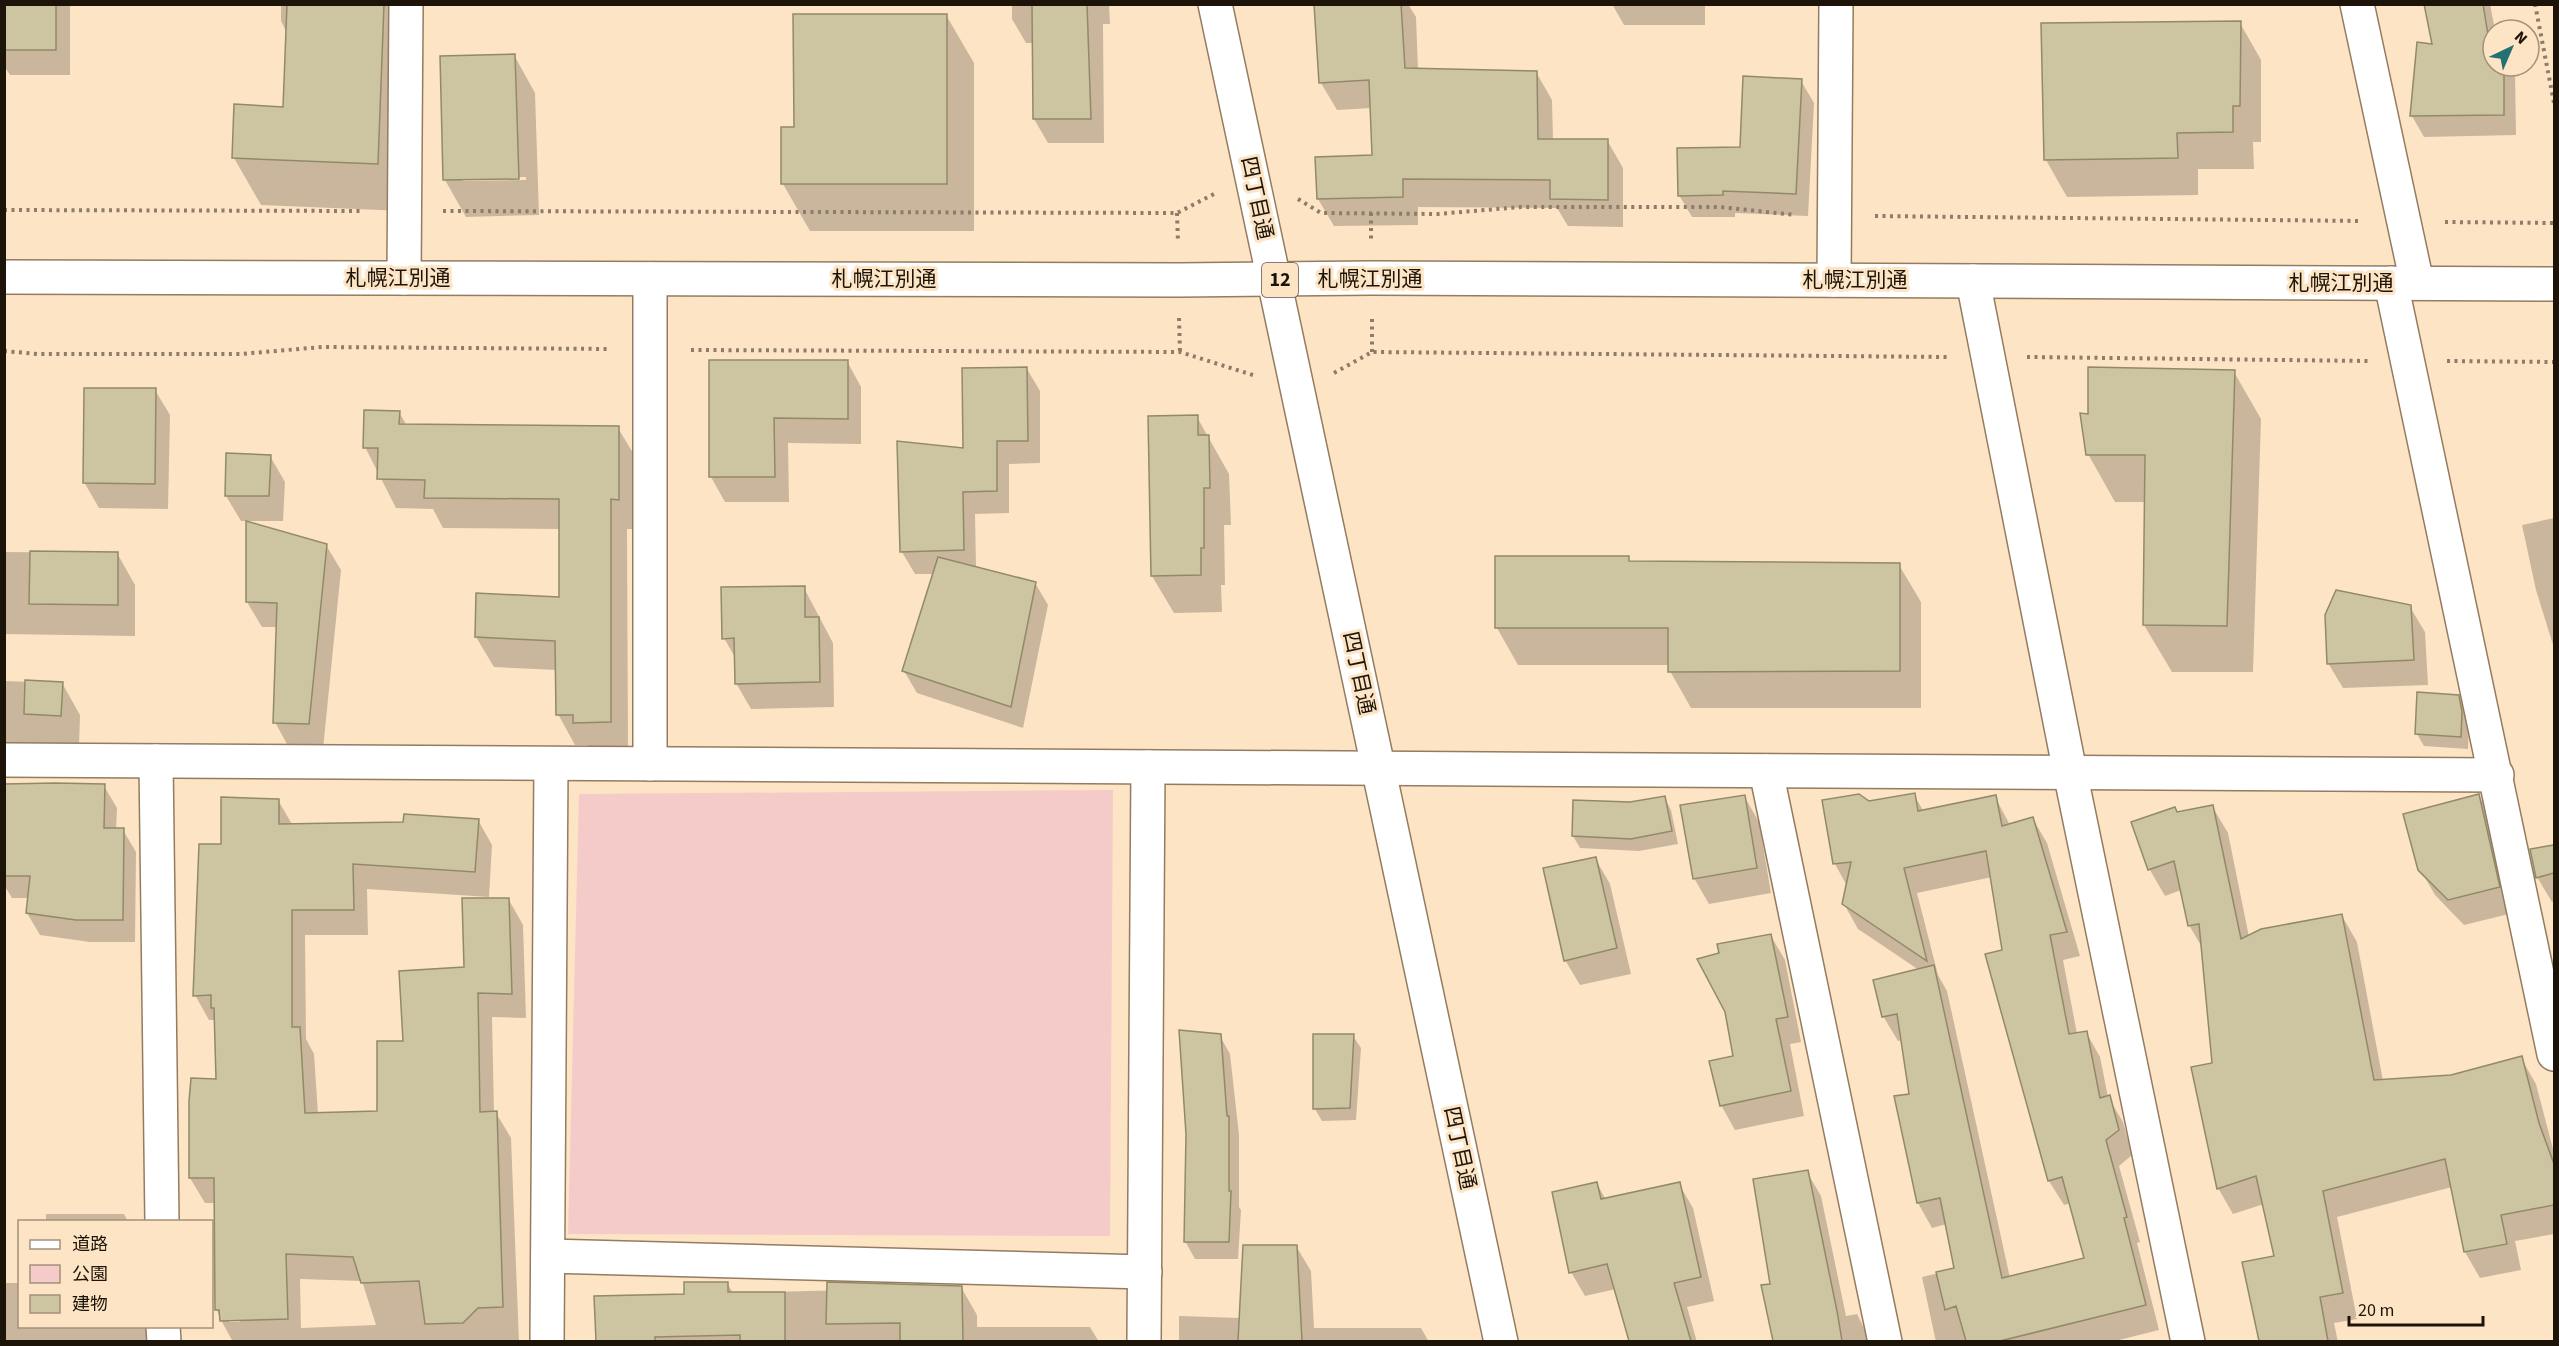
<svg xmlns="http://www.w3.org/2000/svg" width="2559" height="1346" viewBox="0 0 2559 1346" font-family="'Source Sans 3','Noto Sans JP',sans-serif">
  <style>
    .green { fill: #f4cbc8 }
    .shadow { fill: #0003; fill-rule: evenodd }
    .building { fill: #cdc5a1; stroke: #918a68; stroke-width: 1.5 }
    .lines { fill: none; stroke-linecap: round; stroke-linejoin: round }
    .minor-casing { stroke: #937c60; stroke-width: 36 }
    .highway-casing { stroke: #937c60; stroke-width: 36 }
    .path { stroke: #8d7c67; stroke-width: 4; stroke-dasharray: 3 4.5; stroke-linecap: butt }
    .minor { stroke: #fff; stroke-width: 33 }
    .highway { stroke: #fff; stroke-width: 33 }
    .labels { text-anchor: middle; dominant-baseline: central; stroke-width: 6; stroke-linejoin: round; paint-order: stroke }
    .shield { fill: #fde4c5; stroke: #605241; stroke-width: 1.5 }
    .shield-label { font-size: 20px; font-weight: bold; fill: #1c1409 }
    .street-label { font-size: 21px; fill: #1c1409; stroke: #fde4c5 }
  </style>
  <rect width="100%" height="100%" fill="#fde4c5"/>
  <path class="green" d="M1113,790l-3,446 -542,-2 11,-440z"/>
  <g class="shadow">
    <path d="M4,4h66v71h-60l-6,-9z"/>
    <path d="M281,4h131l-8,207 -143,-6 -27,-47 51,-49 2,-76 -6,-12z"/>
    <path d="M1012,4h97l1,20h-7l1,119h-56l-14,-24v-76h-8l-14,-24z"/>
    <path d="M1316,4h92l8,13 2,53 118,2 16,28 1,40h54l16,28v59l-55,-1 -11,-18 -139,-1v18l-84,1 -16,-27 55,-42 -2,-49 -34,2 -16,-27z"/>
    <path d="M1612,4h93v21h-81z"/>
    <path d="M2426,4h64l5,26h-2v36h19l3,6 1,63 -92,2 -12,-21 22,-71z"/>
    <path d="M946,15l28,48v168h-164l-27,-47 12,-55z"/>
    <path d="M2240,23l21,37v82h-8l1,27h-56v26l-131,2 -21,-37z"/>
    <path d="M514,55l21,38 4,122 -73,2 -21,-37zM526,177v3l-63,1v-3z"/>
    <path d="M1801,81l13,22 -6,113 -73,-3v4h-43l-13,-22 62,-46z"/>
    <path d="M711,361h136l14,26v57l-73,-1 1,59h-64l-14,-25z"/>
    <path d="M1027,369l13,22v72l-31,1v49l-34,1 1,54 59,15 13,22 -25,123 -106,-35 -13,-22 30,-97h-19l-13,-22 63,-102z"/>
    <path d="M2234,372l27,47 -8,253h-81l-28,-47 2,-123h-31l-27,-48 1,-39z"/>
    <path d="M155,390l15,25 -2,94 -69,-1 -15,-26z"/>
    <path d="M399,412l8,14 211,2 18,30 -1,71h-8l1,223 -36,1 -4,-8h-13l-17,-31 -1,-44 -63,-3 -18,-30 84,-38 1,-70 -118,-1 -10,-19 -37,-1 -31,-61z"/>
    <path d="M1197,417l32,57 2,51h-7l1,60h-4l1,27 -48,1 -22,-37z"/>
    <path d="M270,456l15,26 -2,39h-42l-15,-25z"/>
    <path d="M2554,518v130l-18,-58 -14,-65z"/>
    <path d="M326,545l15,25 -18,179 -34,-1 -14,-26 2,-95h-15l-15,-25z"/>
    <path d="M4,552l113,1 18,32v51l-131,-2z"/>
    <path d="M1628,558l3,5 268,2 22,37v106h-230l-21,-37 -1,-6h-151l-21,-37z"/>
    <path d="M804,588l29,55 1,64 -83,2 -15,-26v-24l-12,-21z"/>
    <path d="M2410,607l15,25 3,53 -85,3 -15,-25z"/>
    <path d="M4,681l58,2 18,32 -1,32 -73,-4 -2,17z"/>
    <path d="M2458,696l7,13 4,16 -1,24 -44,-3 -7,-12z"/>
    <path d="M4,785l100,1 13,22 -1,22h7l13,22 -1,90h-45l-50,-7 -13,-22 2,-15h-17l-8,-13z"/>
    <path d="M1914,795l10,17 71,-15 15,28 23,-6 14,24 33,113 -17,4 14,74 9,-2 14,25 8,40 15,25 9,33 -13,11 21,76 -3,1 22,87 -48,12h-175l-14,-65 34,-8 -9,-45 -15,4 -14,-25 -22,-106 15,-2 -9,-55 -4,1 -15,-25 36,-46 -61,-41 -14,-25 3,-18 -12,-22 -11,-62h45zM1992,877l11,74 -16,4 62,226 15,24 7,-2 15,56 -76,19 -63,-287 -9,-16 -21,-82z"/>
    <path d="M1744,796l15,26 12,71 -62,11 -15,-26z"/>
    <path d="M2479,796l14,25 20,92 -49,12 -29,-30 -15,-26z"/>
    <path d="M1664,797l7,13 7,34 -39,7 -59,-3 -7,-12z"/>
    <path d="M278,800l15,26 185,-6 14,25 -3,52 -122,-8 1,46h-63l1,104 8,15 4,60 61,-2 25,-69 62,-74 43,-69 14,25 3,93 -34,-1 2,96h2l15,25 8,204h-286l-12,-22 -4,-10 -2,-107h-10l-15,-25 28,-97 -2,-61h-7l-14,-25 27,-149zM300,1279l62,2 14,44 -75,3zM229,1319h11v3h-11z"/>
    <path d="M2212,806l16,27 21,104 93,-21 15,26 26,139 69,-5 69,-18 15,26 18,69v81l-39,7 6,29 -41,8 -15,-26 -13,-65 -115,30 20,102 -23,4 4,19h-77l-17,-78 31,-7 -11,-53 -31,10 -15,-26 -4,-124 -11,-115 -14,-24 -8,-35 -16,6 -15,-26 -17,-47z"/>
    <path d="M2554,846v55l-2,1 -15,-25 -5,-27z"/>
    <path d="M1595,858l15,26 21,90 -51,11 -15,-25z"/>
    <path d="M1771,936l14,24 16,82 -11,2 14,72 -69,14 -14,-25 14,-48 -15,-103z"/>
    <path d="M1220,1036l10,18 9,81v72l2,3 -3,49h-43l-10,-18z"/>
    <path d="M1353,1036l8,12 -5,72 -34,1 -7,-12z"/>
    <path d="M1807,1172l14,24 25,120 11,-2 14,28h-97l-11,-55 9,-2z"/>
    <path d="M1597,1184l9,16 73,-16 14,24 21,93 -27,6 10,35h-66l-15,-53 -31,7 -14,-24z"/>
    <path d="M46,1214h78l4,8h-82z"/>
    <path d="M1296,1246l15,25 3,57h107l8,14h-250v-26l62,2z"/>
    <path d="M4,1283h16v43h131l-1,16h-146z"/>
    <path d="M727,1283l6,10 228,-6 16,28v12h113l9,15h-501l-2,-44 89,-3z"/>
  </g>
  <g class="building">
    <rect x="4" y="4" width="52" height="46"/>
    <path d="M287,4h97l-6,160 -146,-6 2,-54 49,3z"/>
    <path d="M1032,4h55l4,115h-58z"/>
    <path d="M1314,4h87l4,64 132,3 1,68h70v61l-58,-1v-19l-147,-1v18l-86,2 -2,-42 57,-2 -3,-75 -50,3z"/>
    <path d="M2424,4h59l10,62h11v49l-94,1 7,-74 15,2z"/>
    <path d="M793,14h154v170h-166v-57h13z"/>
    <path d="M2241,21l-1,85h-7v26l-56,1 1,25 -134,2 -3,-137z"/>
    <path d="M515,54l4,125 -76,1 -3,-124z"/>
    <path d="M1743,76l59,3 -6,115 -73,-3v4l-45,1 -1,-48 63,-1z"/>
    <path d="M709,360h139v59l-74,-1 1,59h-66z"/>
    <path d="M1027,367l1,74h-31v50l-34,1 1,58 -64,2 -3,-111 66,7 -1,-80z"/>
    <path d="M2088,367l147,3 -8,256 -84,-1 2,-170h-59l-6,-42 8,1z"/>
    <path d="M84,388h72l-1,96 -72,-1z"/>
    <path d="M364,410l36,1 -1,13 220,2v74l-8,-1v223l-38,1v-8h-17l-1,-74 -80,-4 1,-44 83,4v-98l-135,-1 1,-18 -48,-1 1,-31h-15z"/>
    <path d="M1198,415v20h11l1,53h-6v60h-3v27l-50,1 -3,-160z"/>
    <path d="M226,453l45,2 -2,41h-44z"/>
    <path d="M246,521l81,23 -18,180 -36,-1 4,-120 -31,-1z"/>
    <path d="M30,551l88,1v53l-89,-1z"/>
    <path d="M1495,556h134v5l271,2v108l-232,1v-44h-173z"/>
    <path d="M938,557l98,25 -25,125 -109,-36z"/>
    <path d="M805,586v31h14l1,65 -85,2 -1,-46 -12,1 -1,-52z"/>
    <path d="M2336,590l75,15 3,55 -87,4 -2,-49z"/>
    <path d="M25,680l38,2 -2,34 -37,-2z"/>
    <path d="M2417,692l42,3 3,17 -1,25 -46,-3z"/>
    <path d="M55,783l50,1 -1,44h20l-1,92h-47l-50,-7 4,-37h-26v-92z"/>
    <path d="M1915,793l3,18 78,-16 6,31 31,-9 34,115 -17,3 19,99 18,-3 13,67 10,-3 9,35 -13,10 21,77 -3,1 22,87 -146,36h-34l-10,-35 -11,4 -9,-38 18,-4 -14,-70 -23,5 -23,-107 15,-2 -12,-80 -15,3 -9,-37 61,-15 68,313 82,-20 -22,-81 -14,4 -63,-227 17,-4 -16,-99 -82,17 23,93 -85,-57 9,-42 -18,2 -11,-64 37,-6 10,7z"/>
    <path d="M2479,794l21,93 -52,13 -30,-30 -15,-56z"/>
    <path d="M1745,795l12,73 -64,11 -13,-74z"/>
    <path d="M1665,796l7,35 -41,8 -59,-3 1,-36 57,2z"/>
    <path d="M221,797l58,2v25l124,-2 1,-8 75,5 -4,53 -122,-8 1,46h-62v117h8l5,86 72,-2v-70h26l-4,-70 65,-4 -2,-69h47l3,96 -34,-1 2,119 17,-1 6,196 -25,1 -15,15 -38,1 -6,-43 -58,2 -8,-26 -67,-3 2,65 -68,2 -1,-11h-4l-1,-132h-25v-77l2,-23 25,1 -2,-71h-3v-13l-18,1 6,-152h22z"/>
    <path d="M2213,805l28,134 20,-10 81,-15 32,166 77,-5 71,-19 17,67 15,41v41l-53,10 6,29 -43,8 -19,-93 -122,32 20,102 -23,4 8,44h-69l-17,-79 32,-6 -18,-80 -39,13 -26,-122 21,-4 -13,-139 -11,2 -14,-65 -26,9 -17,-48 44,-15 2,5z"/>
    <path d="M2554,845v28l-18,5 -6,-29z"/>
    <path d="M1596,857l21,91 -53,13 -21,-93z"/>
    <path d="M1771,934l17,83 -12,2 15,72 -71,15 -11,-45 24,-5 -8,-44 -28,-53 22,-6 -2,-9z"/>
    <path d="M1179,1030l42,4 6,82h2v75h2l-2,51h-45l2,-108z"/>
    <path d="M1313,1034h41l-4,74 -37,1z"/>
    <path d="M1808,1170l29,141 5,30h-69l-12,-56 9,-1 -17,-105z"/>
    <path d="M1597,1182l4,17 79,-17 21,95 -27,6 17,58h-62l-22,-77 -38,9 -17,-81z"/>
    <path d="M1243,1245h54l5,96h-64z"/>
    <path d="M684,1282h44v10h57v49h-45v-6l-85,2v4h-59l-2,-45 90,-2z"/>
    <path d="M827,1282l135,4 1,55h-63v-18l-74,1z"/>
  </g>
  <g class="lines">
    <defs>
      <g id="minor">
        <path d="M1215,4l286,1338"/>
        <path d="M2357,4l60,279"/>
        <path d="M404,278l2,-274"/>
        <path d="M1834,280l2,-276"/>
        <path d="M1973,281l97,491 118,570"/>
        <path d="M2391,283l163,771"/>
        <path d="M4,760l2493,15"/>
        <path d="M156,761l6,461"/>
        <path d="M650,764v-485"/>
        <path d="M1766,771l119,571"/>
        <path d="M548,1256l597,16"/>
        <path d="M163,1326l1,16"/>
        <path d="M547,1342l4,-578"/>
        <path d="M1144,1342l4,-575"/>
      </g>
      <path id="highway" d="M4,277l1175,3 193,-2 1182,6"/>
    </defs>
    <use href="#minor" class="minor-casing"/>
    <use href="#highway" class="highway-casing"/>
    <g class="path">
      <path d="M2535,4l19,99"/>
      <path d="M1298,199l23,14 117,1 83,-7h199l75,8"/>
      <path d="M4,210l360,1"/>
      <path d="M443,211l734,2 37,-19"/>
      <path d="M1177,213l1,29"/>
      <path d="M1371,213v26"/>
      <path d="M1875,216l487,5"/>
      <path d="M2445,222l109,1"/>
      <path d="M1179,318l1,34"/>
      <path d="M1372,319v33"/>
      <path d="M691,350l489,2 73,23"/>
      <path d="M4,351l34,3h203l81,-7 289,2"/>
      <path d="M2027,357l341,4"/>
      <path d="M2447,361l107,1"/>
      <path d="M1334,373l38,-21 576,5"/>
    </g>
    <use href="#minor" class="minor"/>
    <use href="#highway" class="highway"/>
  </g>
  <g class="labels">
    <rect class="shield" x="1262" y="263" width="36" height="34" rx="4.5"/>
    <g class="shield-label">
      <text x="1280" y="280">12</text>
    </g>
    <g class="street-label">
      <text transform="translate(1257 198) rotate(78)">四丁目通</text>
      <text x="398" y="278">札幌江別通</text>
      <text x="884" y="279">札幌江別通</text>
      <text x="1370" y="279">札幌江別通</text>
      <text x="1855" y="280">札幌江別通</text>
      <text x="2341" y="283">札幌江別通</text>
      <text transform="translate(1359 673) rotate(78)">四丁目通</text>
      <text transform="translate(1460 1148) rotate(78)">四丁目通</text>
    </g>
  </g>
  <rect width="2559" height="1346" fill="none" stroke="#1c1409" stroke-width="12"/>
  <rect x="18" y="1220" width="195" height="108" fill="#fde4c5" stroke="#a3917a" stroke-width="1.5"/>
  <rect x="30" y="1240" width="30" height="9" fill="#ffffff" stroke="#a3917a" stroke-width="1.5"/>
  <text x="72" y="1250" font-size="18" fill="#1c1409">道路</text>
  <rect x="30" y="1265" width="30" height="18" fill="#f4cbc8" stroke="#a3917a" stroke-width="1.5"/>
  <text x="72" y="1280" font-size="18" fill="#1c1409">公園</text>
  <rect x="30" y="1295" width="30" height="18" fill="#cdc5a1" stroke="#a3917a" stroke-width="1.5"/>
  <text x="72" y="1310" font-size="18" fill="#1c1409">建物</text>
  <g transform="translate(2511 48) rotate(44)"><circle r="28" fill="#fde4c5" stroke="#a3917a" stroke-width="1.5"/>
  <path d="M0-4.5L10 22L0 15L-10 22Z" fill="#257071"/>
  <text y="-9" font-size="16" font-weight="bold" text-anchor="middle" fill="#1c1409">N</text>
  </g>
  <path d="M2349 1316v9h134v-9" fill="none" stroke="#1c1409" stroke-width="3"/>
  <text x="2358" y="1316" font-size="18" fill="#1c1409" stroke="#fde4c5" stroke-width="4.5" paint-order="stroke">20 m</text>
</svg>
